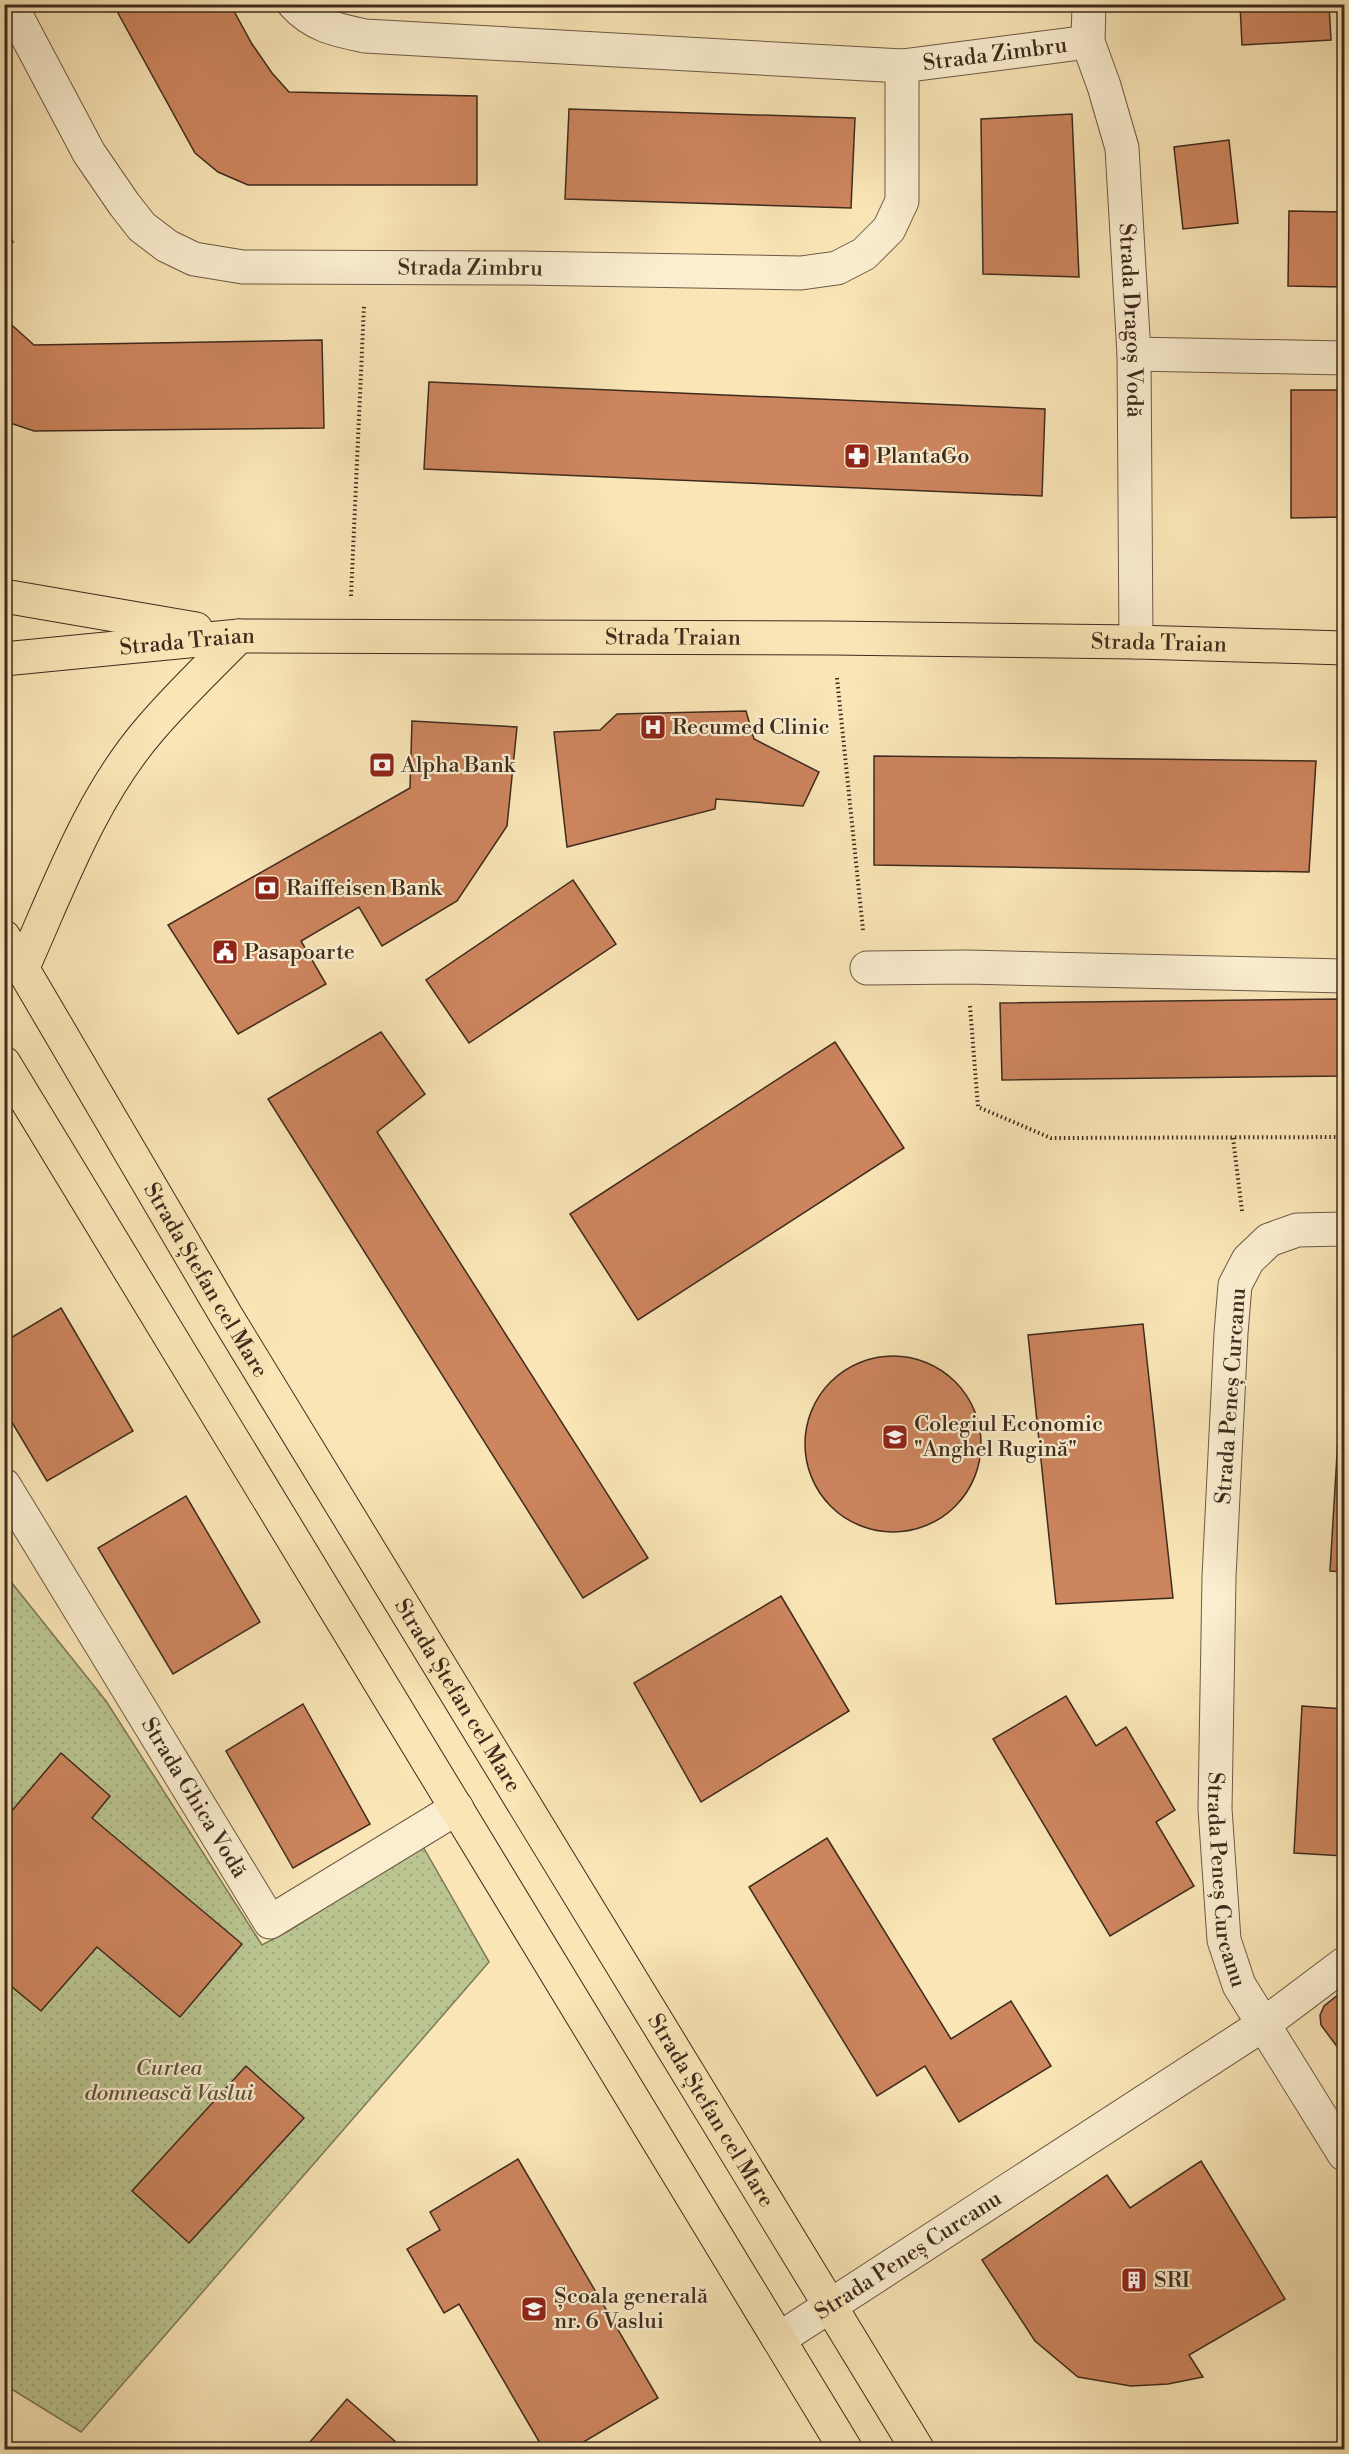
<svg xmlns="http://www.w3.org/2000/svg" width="1349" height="2454" viewBox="0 0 1349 2454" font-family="'Libre Bodoni',serif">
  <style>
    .park { fill: url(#park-dots); stroke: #7c7858; stroke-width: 1.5 }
    .building { fill: #cd855e; stroke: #3e2b1e; stroke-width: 1.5 }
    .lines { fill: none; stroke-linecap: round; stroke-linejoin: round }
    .minor-casing { stroke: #6d5a44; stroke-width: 35 }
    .major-casing { stroke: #3e2b1e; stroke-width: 35 }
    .path { stroke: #3e2b1e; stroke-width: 4; stroke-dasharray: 1.5 3; stroke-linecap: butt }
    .minor { stroke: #fbeed0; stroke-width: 33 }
    .major { stroke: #f9e5b6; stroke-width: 33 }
    .labels { text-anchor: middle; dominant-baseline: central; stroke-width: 4.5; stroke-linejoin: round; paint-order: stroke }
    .street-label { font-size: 22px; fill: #3e2b1e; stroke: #fbeed0 }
    .poi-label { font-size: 22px; fill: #3e2b1e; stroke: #fbeed0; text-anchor: start }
    .park-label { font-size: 22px; font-style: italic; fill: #5d523b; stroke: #fbeed0 }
  </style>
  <defs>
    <pattern id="park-dots" width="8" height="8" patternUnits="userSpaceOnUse" patternTransform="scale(1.5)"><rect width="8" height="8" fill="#bac591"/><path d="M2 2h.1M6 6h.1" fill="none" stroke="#a1a97d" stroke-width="1.8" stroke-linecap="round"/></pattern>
  </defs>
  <rect width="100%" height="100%" fill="#f9e5b6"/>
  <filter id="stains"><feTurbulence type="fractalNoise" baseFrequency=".00333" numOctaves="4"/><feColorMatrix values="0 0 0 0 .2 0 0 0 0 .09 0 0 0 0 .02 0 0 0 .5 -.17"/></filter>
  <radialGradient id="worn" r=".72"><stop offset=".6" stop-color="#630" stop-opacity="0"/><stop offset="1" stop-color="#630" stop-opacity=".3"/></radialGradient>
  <path class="park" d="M4,1573l102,128 156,244 28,-15 132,-85 67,117 -408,470 -76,-47z"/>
  <g class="building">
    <path d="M113,4h117l22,40 20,29 17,19 188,4v89h-229l-30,-13 -23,-19z"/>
    <path d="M1240,4h89l2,36 -89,5z"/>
    <path d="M569,109l286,9 -4,90 -286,-9z"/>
    <path d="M1072,114l7,163 -96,-3 -2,-155z"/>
    <path d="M1229,140l9,83 -55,6 -9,-82z"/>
    <path d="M1289,211l55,1v97v-22l-56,-1z"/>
    <path d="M4,227l9,15 -9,4z"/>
    <path d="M4,318l30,27 288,-5 2,88 -290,3 -30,-10z"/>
    <path d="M429,382l616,27 -3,87 -618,-27z"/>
    <path d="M1291,390h53v127l-53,1z"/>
    <path d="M746,711l8,28 65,33 -16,34 -87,-7 -1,10 -148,38 -13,-115 46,-2 17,-16z"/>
    <path d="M412,721l105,6 -10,99 -50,75 -75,45 -23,-39 -58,34 25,43 -88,50 -70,-109 242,-137z"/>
    <path d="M874,756l442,5 -7,111 -435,-7z"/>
    <path d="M573,880l43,64 -147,99 -43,-63z"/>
    <path d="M1344,999v77l-342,4 -2,-77z"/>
    <path d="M381,1032l44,62 -48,38 271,426 -65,40 -315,-499z"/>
    <path d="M835,1042l69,106 -266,172 -68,-106z"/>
    <path d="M61,1308l72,123 -86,50 -43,-72v-67z"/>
    <path d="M1143,1324l30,274 -117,6 -28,-269z"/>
    <path d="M1344,1338v234l-14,-1z"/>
    <circle cx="893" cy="1444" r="88"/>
    <path d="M186,1496l74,126 -87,52 -75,-126z"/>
    <path d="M781,1596l68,115 -148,91 -67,-119z"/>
    <path d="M1066,1696l30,50 30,-19 49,83 -19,12 38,64 -84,50 -117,-197z"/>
    <path d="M303,1704l67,120 -77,44 -67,-117z"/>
    <path d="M1302,1706l42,3v147l-50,-3z"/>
    <path d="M61,1753l49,43 -18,22 150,126 -62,73 -83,-70 -56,64 -35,-29 -2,2v-100l5,-5 -5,-3v-56z"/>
    <path d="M827,1838l124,201 60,-38 40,65 -92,56 -34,-56 -48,30 -128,-209z"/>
    <path d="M1344,1990v66l-23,-31 -1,-10 4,-9z"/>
    <path d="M246,2066l58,52 -115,125 -57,-52z"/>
    <path d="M518,2159l140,239 -88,52h-26l-85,-146 -15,9 -37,-64 33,-19 -10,-18z"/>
    <path d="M1201,2161l84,138 -96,56 14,22 -35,7 -37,2 -53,-9 -43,-36 -53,-81 125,-85 23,33z"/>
    <path d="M347,2399l58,51h-102z"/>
  </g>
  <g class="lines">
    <defs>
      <g id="minor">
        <path id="s1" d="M10,4l79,149 35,51 18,23 25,19 27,13 49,8 279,1 279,5 36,-5 27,-14 25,-25 13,-28v-135"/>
        <path id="s2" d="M294,4c20,22 43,26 71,32l537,30 186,-24"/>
        <path id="s3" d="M1089,4l-1,38 16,44 18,62 12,206 2,288"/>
        <path d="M1134,354l210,4"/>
        <path d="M867,968l100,-1 377,9"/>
        <path id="s4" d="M1344,1229l-47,1 -28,10 -21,20 -13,25 -4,48 -12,244 -4,232 9,131 15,45 105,169"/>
        <path id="s5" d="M4,1485l266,437 187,-114"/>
        <path id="s6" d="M779,2339l485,-315 80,-60"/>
      </g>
      <g id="major">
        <path d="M4,596l192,33"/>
        <path id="s7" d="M4,659l235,-23 594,2 303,4 208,6"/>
        <path id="s8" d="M4,937l223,380 691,1133"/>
        <path d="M23,967c36,-80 68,-170 127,-238 28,-33 60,-63 89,-93"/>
        <path d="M4,1063l842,1387"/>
      </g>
    </defs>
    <use href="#minor" class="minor-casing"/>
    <use href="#major" class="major-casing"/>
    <g class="path">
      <path d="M351,596l13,-290"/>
      <path d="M837,678l26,252"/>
      <path d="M1341,687l3,81"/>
      <path d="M970,1006l8,101 73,31 293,-1"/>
      <path d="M1233,1138l9,73"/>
    </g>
    <use href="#minor" class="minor"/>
    <use href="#major" class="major"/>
  </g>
  <defs>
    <symbol id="pharmacy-square" viewBox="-11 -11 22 22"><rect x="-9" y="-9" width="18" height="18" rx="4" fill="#8f2418" stroke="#fbeed0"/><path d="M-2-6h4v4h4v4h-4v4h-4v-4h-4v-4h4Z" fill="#fff"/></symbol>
    <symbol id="hospital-square" viewBox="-11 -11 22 22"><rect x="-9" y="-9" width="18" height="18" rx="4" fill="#8f2418" stroke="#fbeed0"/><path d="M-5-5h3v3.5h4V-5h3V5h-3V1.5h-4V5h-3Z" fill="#fff"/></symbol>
    <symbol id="bank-square" viewBox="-11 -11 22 22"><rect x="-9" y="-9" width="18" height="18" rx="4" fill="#8f2418" stroke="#fbeed0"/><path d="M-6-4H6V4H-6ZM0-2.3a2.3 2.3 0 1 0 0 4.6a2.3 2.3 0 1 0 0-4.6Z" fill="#fff"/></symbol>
    <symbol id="civic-square" viewBox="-11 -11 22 22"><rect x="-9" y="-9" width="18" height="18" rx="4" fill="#8f2418" stroke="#fbeed0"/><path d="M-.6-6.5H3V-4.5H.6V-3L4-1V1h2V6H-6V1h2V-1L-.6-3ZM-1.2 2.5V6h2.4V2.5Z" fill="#fff"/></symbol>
    <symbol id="school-square" viewBox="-11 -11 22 22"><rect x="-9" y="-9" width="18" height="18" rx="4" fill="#8f2418" stroke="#fbeed0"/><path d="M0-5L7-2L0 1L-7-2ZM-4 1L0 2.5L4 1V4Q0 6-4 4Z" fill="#fff"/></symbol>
    <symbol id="building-square" viewBox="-11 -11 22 22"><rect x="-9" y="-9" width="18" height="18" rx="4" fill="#8f2418" stroke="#fbeed0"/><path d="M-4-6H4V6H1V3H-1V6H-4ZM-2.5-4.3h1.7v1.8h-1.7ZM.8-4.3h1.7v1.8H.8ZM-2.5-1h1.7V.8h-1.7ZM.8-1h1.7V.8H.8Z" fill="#fff"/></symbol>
  </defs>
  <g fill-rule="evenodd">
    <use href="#pharmacy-square" x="842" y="441" width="30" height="30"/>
    <use href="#hospital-square" x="638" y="712" width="30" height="30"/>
    <use href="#bank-square" x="367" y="750" width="30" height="30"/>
    <use href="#bank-square" x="252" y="873" width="30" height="30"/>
    <use href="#civic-square" x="210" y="937" width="30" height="30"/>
    <use href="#school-square" x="880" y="1422" width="30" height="30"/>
    <use href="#building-square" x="1119" y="2265" width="30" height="30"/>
    <use href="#school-square" x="519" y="2294" width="30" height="30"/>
  </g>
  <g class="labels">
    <g class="street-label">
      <text stroke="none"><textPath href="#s2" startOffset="711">Strada Zimbru</textPath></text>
      <text stroke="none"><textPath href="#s1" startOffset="598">Strada Zimbru</textPath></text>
      <text stroke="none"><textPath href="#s3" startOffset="322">Strada Dragoș Vodă</textPath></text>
      <text stroke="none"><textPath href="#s7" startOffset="670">Strada Traian</textPath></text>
      <text stroke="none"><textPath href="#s7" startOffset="184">Strada Traian</textPath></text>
      <text stroke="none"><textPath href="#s7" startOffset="1156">Strada Traian</textPath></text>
      <text stroke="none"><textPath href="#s8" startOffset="398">Strada Ștefan cel Mare</textPath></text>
      <text transform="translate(1231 1396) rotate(-86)">Strada Peneș Curcanu</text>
      <text stroke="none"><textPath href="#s8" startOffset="884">Strada Ștefan cel Mare</textPath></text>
      <text stroke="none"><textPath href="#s5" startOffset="366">Strada Ghica Vodă</textPath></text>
      <text stroke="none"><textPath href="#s4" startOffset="730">Strada Peneș Curcanu</textPath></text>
      <text stroke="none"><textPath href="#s8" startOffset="1370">Strada Ștefan cel Mare</textPath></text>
      <text stroke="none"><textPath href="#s6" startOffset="154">Strada Peneș Curcanu</textPath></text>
    </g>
    <g class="poi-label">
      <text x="876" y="456">PlantaGo</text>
      <text x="672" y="727">Recumed Clinic</text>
      <text x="401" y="765">Alpha Bank</text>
      <text x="286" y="888">Raiffeisen Bank</text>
      <text x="244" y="952">Pasapoarte</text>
      <text x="914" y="1424">Colegiul Economic<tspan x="914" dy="25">"Anghel Rugină"</tspan></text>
      <text x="1154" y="2280">SRI</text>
      <text x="554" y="2296">Școala generală<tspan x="554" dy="25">nr. 6 Vaslui</tspan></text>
    </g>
    <g class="park-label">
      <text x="169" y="2068">Curtea<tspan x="169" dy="25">domnească Vaslui</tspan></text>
    </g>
  </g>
  <rect width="1349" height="2454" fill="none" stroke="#f9e5b6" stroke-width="24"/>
  <rect x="6" y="6" width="1337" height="2442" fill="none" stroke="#3e2b1e" stroke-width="3"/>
  <rect x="12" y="12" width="1325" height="2430" fill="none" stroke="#3e2b1e" stroke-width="1.5"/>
  <rect width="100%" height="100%" filter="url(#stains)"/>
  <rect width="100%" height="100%" fill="url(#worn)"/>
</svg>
